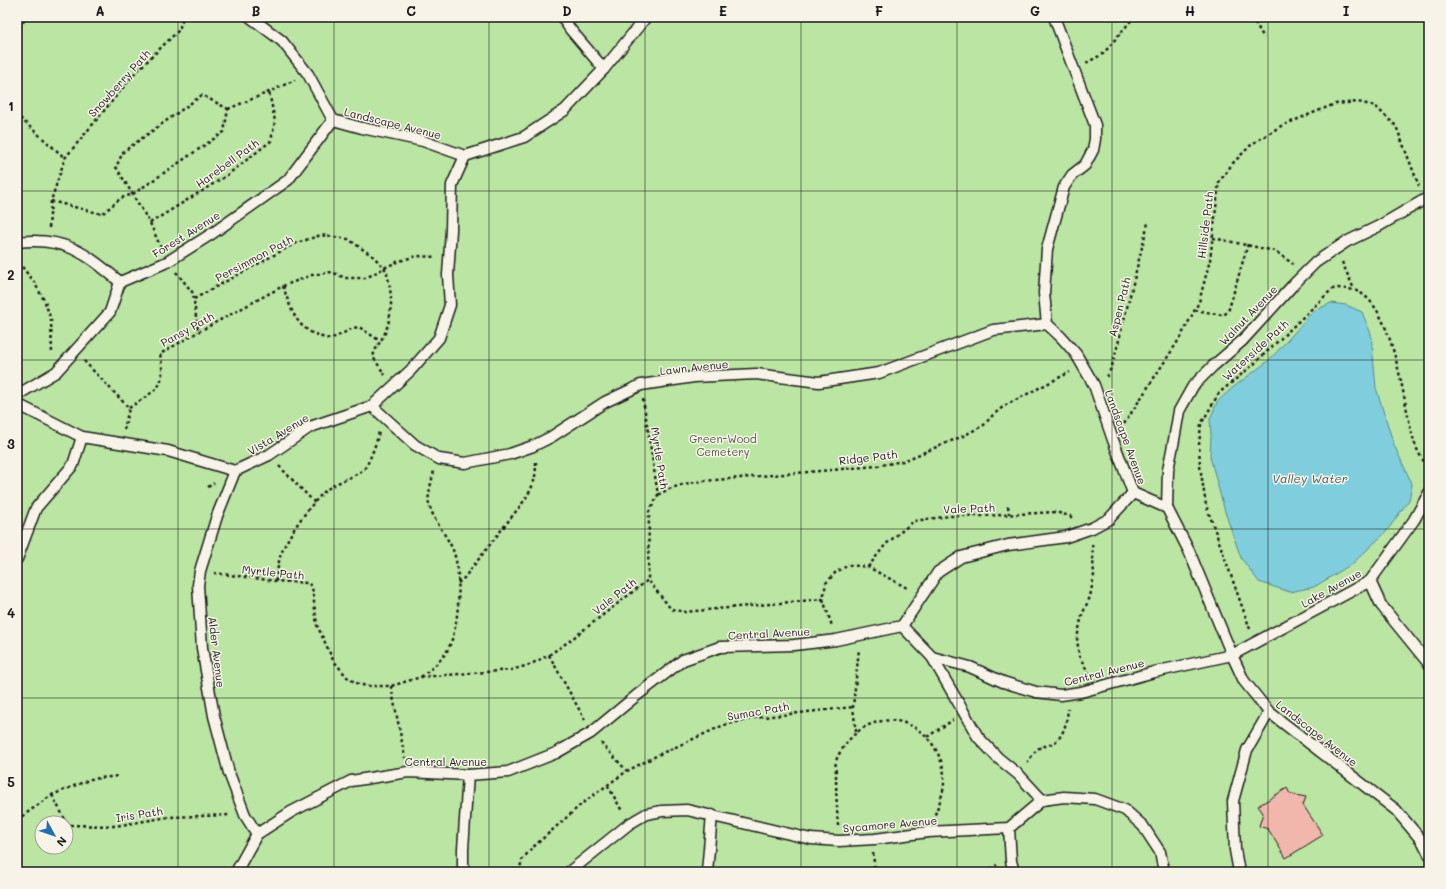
<svg xmlns="http://www.w3.org/2000/svg" width="1446" height="889" viewBox="0 0 1446 889" font-family="Mali,sans-serif">
  <style>
    .green { fill: #bae5a2; stroke: #6b805f; fill-rule: evenodd }
    .water { fill: #80cedd; stroke: #588790 }
    .building { fill: #f1b7ac; stroke: #1c1c1c }
    .lines { fill: none; stroke-linecap: round; stroke-linejoin: round }
    .service-casing { stroke: #1c1c1c; stroke-width: 13 }
    .path { stroke: #1c1c1c; stroke-width: 2.5; stroke-dasharray: 3 3; stroke-linecap: butt }
    .service { stroke: #f7f3e8; stroke-width: 10 }
    .grid { fill: none; stroke: #1c1c1c; stroke-width: 1; stroke-opacity: 0.55 }
    .labels { text-anchor: middle; dominant-baseline: central; stroke-width: 3; stroke-linejoin: round; paint-order: stroke }
    .street-label { font-size: 11px; fill: #1c1c1c; stroke: #f7f3e8 }
    .park-label { font-size: 11px; fill: #4b5844; stroke: #f7f3e8 }
    .water-label { font-size: 12px; font-style: italic; fill: #3f5a60; stroke: #f7f3e8 }
    .neatline { fill: none; stroke: #1c1c1c; stroke-width: 1.5 }
    .grid-label { font-size: 13px; text-anchor: middle; font-weight: bold; fill: #1c1c1c }
  </style>
  <rect width="100%" height="100%" fill="#f5e1d6"/>
  <filter id="ink" filterUnits="userSpaceOnUse"><feTurbulence type="fractalNoise" baseFrequency=".025" numOctaves="2"/><feDisplacementMap in="SourceGraphic" scale="8" xChannelSelector="R" yChannelSelector="G"/><feConvolveMatrix kernelMatrix="1 2 1 2 8 2 1 2 1" color-interpolation-filters="sRGB"/></filter>
  <g filter="url(#ink)">
    <path class="green" d="M17,17h1412v855h-1412zM42,823h24v24h-24z"/>
    <path class="water" d="M1331,303l15,2 16,7 9,22 5,54 18,57 18,39 -3,16 -23,32 -34,32 -38,23 -24,5 -31,-10 -18,-24 -16,-46 -15,-55 1,-21 -1,-17 7,-17 14,-13 37,-28 19,-20 25,-29z"/>
    <path class="building" d="M1287,788l3,6 16,3 -3,8 20,30 -37,23 -18,-29 -9,-3 4,-13 -5,-7z"/>
    <g class="lines">
      <defs>
        <g id="service">
          <path d="M250,17l32,24 26,33 25,46 29,8 61,13 42,15 59,-19 41,-27 39,-41 42,-52"/>
          <path d="M562,17l8,12 34,40"/>
          <path d="M1054,17l41,108v14l-2,11 -8,15 -13,10 -8,12 -17,62 -3,44 3,31 14,13 15,17 18,31 19,55 20,53 34,15 22,43 43,104 12,26 25,31 127,98 27,32 6,12"/>
          <path d="M17,242c47,-6 69,11 103,40"/>
          <path d="M17,395l39,-23 54,-60 10,-30 47,-20 46,-29 75,-53 45,-60"/>
          <path d="M17,404l65,33"/>
          <path d="M372,406l43,39 24,14 26,4 45,-9 23,-8 18,-9 54,-35 36,-17 53,-8 62,-3 63,8 60,-9 114,-43 54,-6"/>
          <path d="M235,471l-18,45 -17,55 -2,14 4,63 12,68 15,57 16,42 12,19"/>
          <path d="M1167,508l1,-38 6,-30 5,-29 14,-25 20,-20 29,-25 51,-56 23,-23 30,-20 33,-16 50,-29"/>
          <path d="M17,559l19,-51 37,-43 9,-28 86,14 67,20 34,-16 41,-28 62,-21 39,-36 28,-32 11,-33 -2,-30 3,-45 1,-45 13,-29"/>
          <path d="M1370,581l11,24 48,59"/>
          <path d="M902,626l36,-54 23,-15 47,-12 58,-8 26,-9 17,-9 24,-26"/>
          <path d="M932,657l46,80 20,21 21,17 23,25"/>
          <path d="M1009,828l2,33 3,11"/>
          <path d="M236,872l21,-38 34,-22 60,-31 57,-9 60,3 40,-3 48,-19 35,-20 45,-37 47,-36 37,-13 74,-2 42,-5 66,-14 30,31 38,10 33,15 33,10 25,3 20,-3 73,-20 78,-17 138,-74 44,-61 15,-27"/>
          <path d="M463,872v-23l5,-74"/>
          <path d="M569,872l60,-48 17,-10 16,-3 25,-1 124,29 28,2 36,-2 53,-7 81,-4 33,-28 22,-3 31,2 30,11 18,16 17,26 4,20"/>
          <path d="M707,872l5,-57"/>
          <path d="M1239,872l-4,-22 -2,-49 14,-51 22,-38"/>
        </g>
      </defs>
      <use href="#service" class="service-casing"/>
      <g class="path">
        <path d="M1252,17l12,21"/>
        <path d="M17,33l9,-16"/>
        <path d="M1086,63l17,-9 31,-37"/>
        <path d="M228,109l41,-17 26,-12"/>
        <path d="M17,113l4,6 44,39"/>
        <path d="M51,201l51,13 19,-16 12,-4 91,-62 4,-23"/>
        <path d="M150,223l76,-47 45,-35 4,-20 -6,-29"/>
        <path d="M49,228l2,-27 14,-43 71,-86 43,-42 4,-13"/>
        <path d="M1213,238l62,13 18,13"/>
        <path d="M161,248l-11,-25 -34,-56 7,-15 79,-57 26,14"/>
        <path d="M18,256l1,7 15,19 11,20 6,18 1,34"/>
        <path d="M1342,262l12,27"/>
        <path d="M176,272l17,21 5,39"/>
        <path d="M283,286c7,20 12,42 35,49 3,2 8,4 12,3 11,-1 18,-10 29,-11l21,14"/>
        <path d="M194,299l100,-55 27,-9 27,4 26,18 12,13c6,22 8,43 -2,65 -4,8 -9,13 -11,22l12,18"/>
        <path d="M1195,310l28,5 5,-3 20,-68"/>
        <path d="M84,361l45,47"/>
        <path d="M1107,377l5,-11 6,-22 30,-121"/>
        <path d="M643,399l15,96 -9,17 -1,68"/>
        <path d="M129,408c7,-5 26,-16 30,-23 5,-9 3,-22 1,-31l38,-22 85,-46 29,-11 20,-3 13,6h21l18,-10 15,-7 18,-5 19,1"/>
        <path d="M1124,424l56,-86 19,-36 11,-42 9,-78 14,-19 19,-19 29,-18 54,-22 23,-2 17,4 21,20 23,60"/>
        <path d="M124,430l5,-22"/>
        <path d="M279,466l36,37"/>
        <path d="M208,487l6,-4"/>
        <path d="M658,495c14,-9 29,-12 46,-14l173,-15 26,-5 60,-25 21,-11 8,-9 12,-10 66,-34"/>
        <path d="M1008,506l1,8"/>
        <path d="M868,567l18,-23 28,-23 36,-5h33l72,-4 15,4 3,3"/>
        <path d="M214,573l62,8 32,2 4,4 5,38 16,35 14,17 9,6 10,3h25l30,-9 90,-7 18,-5 20,-10 19,-13 80,-62 23,29 14,3 138,-13 3,-16 10,-11 13,-7 19,2 41,22"/>
        <path d="M276,581c1,-8 2,-16 4,-24 7,-21 27,-48 43,-64 11,-11 27,-14 40,-23 5,-3 15,-31 16,-39"/>
        <path d="M458,583l6,-5 60,-77c10,-16 12,-22 12,-41"/>
        <path d="M823,599l9,27"/>
        <path d="M1250,629l-44,-124 -6,-39 -1,-21 2,-21 18,-31 35,-29 70,-67c3,-3 6,-6 9,-8 4,-2 11,0 15,0 46,3 55,118 66,152 3,9 8,20 15,26"/>
        <path d="M549,655l36,65"/>
        <path d="M1089,674l-10,-18 -2,-18 5,-23 8,-18 4,-22 -2,-33"/>
        <path d="M421,677c10,-8 19,-15 26,-26 13,-22 15,-78 6,-101 -7,-16 -20,-30 -24,-46 -2,-7 3,-25 5,-33"/>
        <path d="M391,686l14,72"/>
        <path d="M856,732l-3,-25 6,-58"/>
        <path d="M927,737l26,-17"/>
        <path d="M601,743l26,28"/>
        <path d="M1027,763c4,-5 7,-12 12,-15 4,-2 8,-2 12,-4 13,-5 16,-23 17,-35"/>
        <path d="M608,786l14,25"/>
        <path d="M52,795l16,30 47,1 54,-9 62,-2"/>
        <path d="M17,820l35,-25 39,-16 28,-3"/>
        <path d="M838,826c-1,-17 -2,-35 -2,-52 0,-3 -1,-8 0,-12 1,-7 8,-15 12,-21 25,-29 63,-27 85,4 7,11 12,23 11,37 0,11 -6,24 -10,35"/>
        <path d="M873,853l2,19"/>
        <path d="M519,872l3,-12 9,-11 53,-47 43,-31 31,-16 66,-30 30,-7 99,-11"/>
        <path d="M985,872l12,-7"/>
        <path d="M1401,872l22,-5"/>
      </g>
      <use href="#service" class="service"/>
    </g>
  </g>
  <path class="grid" d="M178,17v855M334,17v855M489,17v855M645,17v855M801,17v855M957,17v855M1112,17v855M1268,17v855M17,191h1412M17,360h1412M17,529h1412M17,698h1412"/>
  <g class="labels">
    <g class="street-label">
      <text transform="translate(119 83) rotate(-48)">Snowberry Path</text>
      <text transform="translate(393 123) rotate(14)">Landscape Avenue</text>
      <text transform="translate(227 163) rotate(-36)">Harebell Path</text>
      <text transform="translate(1205 225) rotate(-83)">Hillside Path</text>
      <text transform="translate(186 234) rotate(-32)">Forest Avenue</text>
      <text transform="translate(254 258) rotate(-28)">Persimmon Path</text>
      <text transform="translate(1119 307) rotate(-76)">Aspen Path</text>
      <text transform="translate(1248 315) rotate(-46)">Walnut Avenue</text>
      <text transform="translate(187 329) rotate(-29)">Pansy Path</text>
      <text transform="translate(1255 350) rotate(-42)">Waterside Path</text>
      <text transform="translate(694 367) rotate(-6)">Lawn Avenue</text>
      <text transform="translate(278 434) rotate(-31)">Vista Avenue</text>
      <text transform="translate(1126 437) rotate(70)">Landscape Avenue</text>
      <text transform="translate(868 457) rotate(-7)">Ridge Path</text>
      <text transform="translate(660 458) rotate(81)">Myrtle Path</text>
      <text transform="translate(969 508) rotate(-2)">Vale Path</text>
      <text transform="translate(273 572) rotate(6)">Myrtle Path</text>
      <text transform="translate(1331 588) rotate(-29)">Lake Avenue</text>
      <text transform="translate(614 596) rotate(-38)">Vale Path</text>
      <text transform="translate(769 633) rotate(-3)">Central Avenue</text>
      <text transform="translate(217 652) rotate(83)">Alder Avenue</text>
      <text transform="translate(1104 672) rotate(-14)">Central Avenue</text>
      <text transform="translate(758 711) rotate(-10)">Sumac Path</text>
      <text transform="translate(1317 733) rotate(38)">Landscape Avenue</text>
      <text x="446" y="761">Central Avenue</text>
      <text transform="translate(139 814) rotate(-9)">Iris Path</text>
      <text transform="translate(890 824) rotate(-5)">Sycamore Avenue</text>
    </g>
    <g class="park-label">
      <text x="723" y="438">Green-Wood<tspan x="723" dy="13">Cemetery</tspan></text>
    </g>
    <g class="water-label">
      <text x="1310" y="478">Valley Water</text>
    </g>
  </g>
  <rect width="1446" height="889" fill="none" stroke="#f7f3e8" stroke-width="44"/>
  <g transform="translate(54 835) rotate(130)"><circle r="19" fill="#f7f3e8" stroke="#9f9d96"/>
  <path d="M0-3L7 15L0 10L-7 15Z" fill="#1f6fb2"/>
  <text y="-6" font-size="11" font-weight="bold" text-anchor="middle" fill="#1c1c1c">N</text>
  </g>
  <rect x="22" y="22" width="1402" height="845" class="neatline"/>
  <g class="grid-label">
    <text x="100" y="16">A</text>
    <text x="256" y="16">B</text>
    <text x="411" y="16">C</text>
    <text x="567" y="16">D</text>
    <text x="723" y="16">E</text>
    <text x="879" y="16">F</text>
    <text x="1035" y="16">G</text>
    <text x="1190" y="16">H</text>
    <text x="1346" y="16">I</text>
    <text x="11" y="111">1</text>
    <text x="11" y="280">2</text>
    <text x="11" y="449">3</text>
    <text x="11" y="618">4</text>
    <text x="11" y="787">5</text>
  </g>
</svg>
